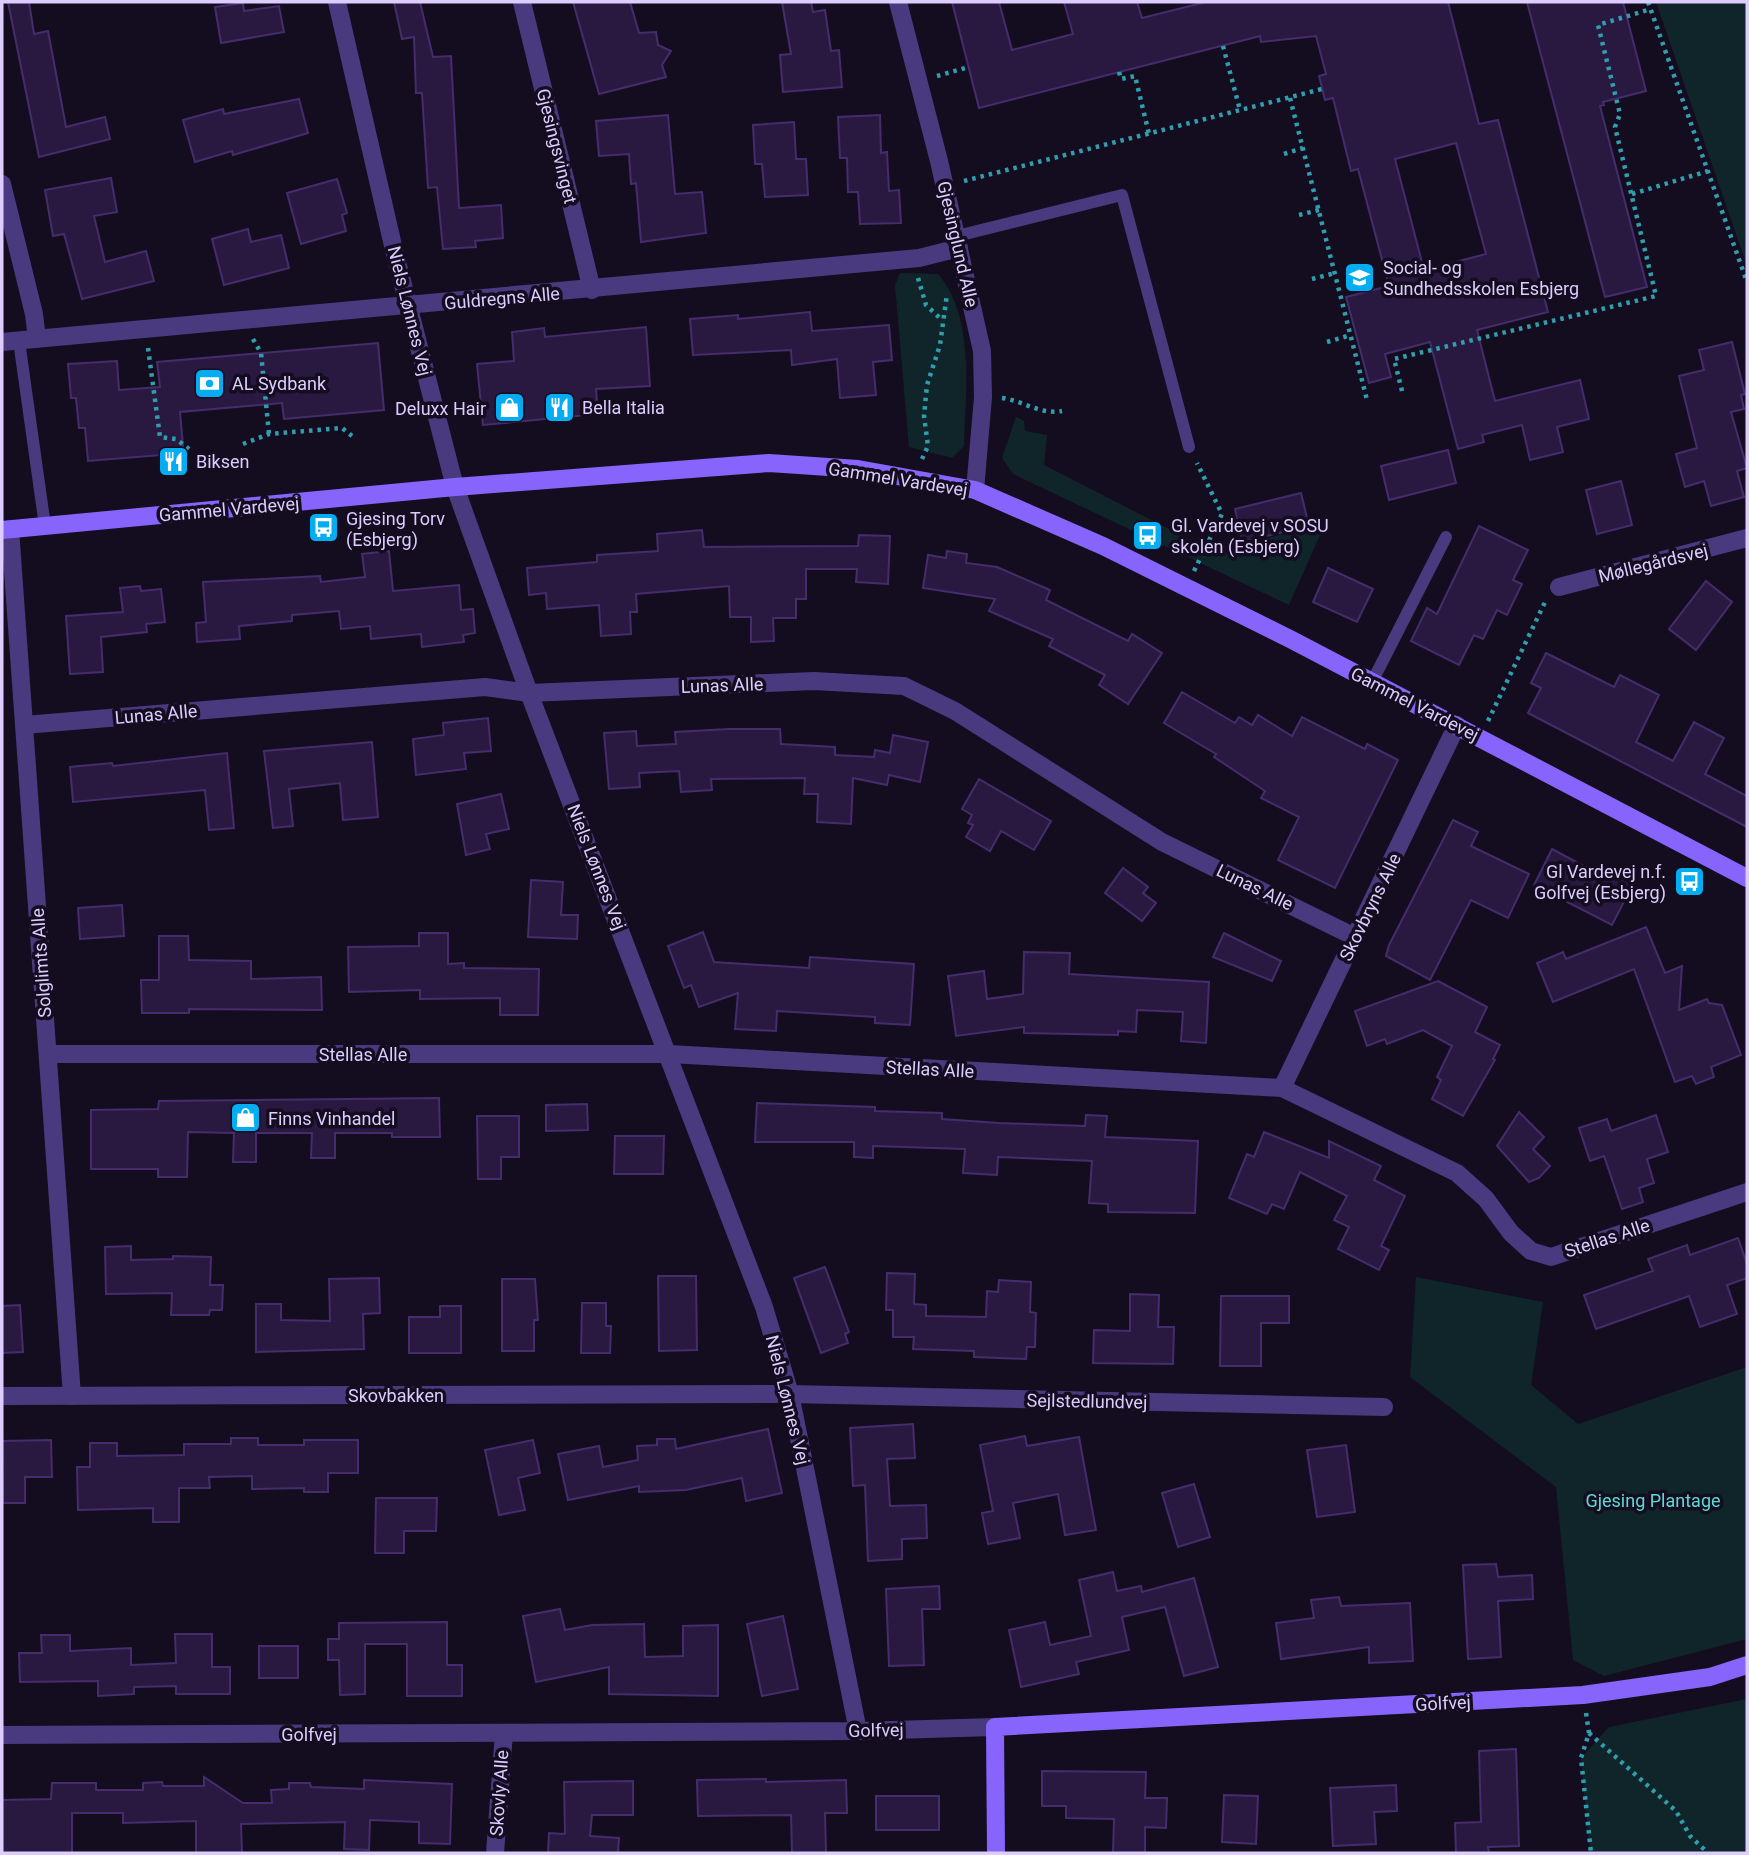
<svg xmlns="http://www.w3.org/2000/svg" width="1749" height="1855" viewBox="0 0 1749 1855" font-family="Roboto,sans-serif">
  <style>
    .green { fill: #102529 }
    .building { fill: #291940; stroke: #452c6c; stroke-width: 2; fill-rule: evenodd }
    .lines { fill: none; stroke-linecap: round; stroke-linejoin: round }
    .path { stroke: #309eaf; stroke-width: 4.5; stroke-dasharray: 3.5 5; stroke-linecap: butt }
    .lane { stroke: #49397e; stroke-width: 12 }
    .street { stroke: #49397e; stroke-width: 18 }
    .secondary { stroke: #8765fc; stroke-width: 18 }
    .labels { text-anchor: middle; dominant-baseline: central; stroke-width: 7; stroke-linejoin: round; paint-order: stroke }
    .street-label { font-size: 18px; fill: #dccdfe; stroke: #140d20 }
    .poi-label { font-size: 18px; fill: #dccdfe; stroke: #140d20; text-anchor: start }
    .park-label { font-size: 18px; fill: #5adcd5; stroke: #140d20 }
  </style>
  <rect width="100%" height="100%" fill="#140d20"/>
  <g class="green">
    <path d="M1656,2h91v264z"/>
    <path d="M900,273l38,1c37,43 28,119 26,172l-12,12 -43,-11 -14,-162z"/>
    <path d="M1016,417l8,4 1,10 22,4 -3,30 166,85 114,-24 -35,79 -276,-131 -11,-16z"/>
    <path d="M1416,1277l127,25 -12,83 47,39 169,-57v272l-143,37 -31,-16 -17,-173 -146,-110z"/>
    <path d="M1747,1699v154h-157l-9,-95 28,-31z"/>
  </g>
  <g class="building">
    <path d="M8,2h21l5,32 14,-3 18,96 39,-10 5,22 -71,18z"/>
    <path d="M394,2h26l13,55 18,-1 8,152 42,-3 2,33 -28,3 1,6 -33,2 -6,-62 -9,1 -6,-95h-6l-2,-56 -12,2z"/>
    <path d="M573,2h57l9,31 17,-1 2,13 13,6 -9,14 4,12 -67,17z"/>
    <path d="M782,2h29l2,10 12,-2 6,41 8,-1 3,37 -59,5 -3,-37 11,-1z"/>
    <path d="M952,2h47l13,48 61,-16 -9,-32h73l5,16 64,-16h242l31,122 19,-4 50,192 -71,18 18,71 85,-21 9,39 -32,8 6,25 -33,8 -8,-35 -40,10 2,7 -26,7 -28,-107 -45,12 6,23 -22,6 -23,-86 43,-11 -31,-117 -7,2 -18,-73 -8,2 -6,-24 7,-2 -10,-38 -55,6 -1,-6 -281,72zM1456,143l30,111 -62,16 -29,-111z"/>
    <path d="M1527,2h96l23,89 -43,11 1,3 -4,1 47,181 -42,10z"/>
    <path d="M243,3l1,8 35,-5 5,26 -63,11 -6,-36z"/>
    <path d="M299,99l9,34 -75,22 -1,-4 -37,11 -12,-42 40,-11 1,5z"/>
    <path d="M668,115l7,79 27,-2 4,41 -65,9 -5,-59 -5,1 -2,-30 -30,2 -3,-35z"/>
    <path d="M880,115l1,38 6,-1 2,39 10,-1 2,33 -41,1 -2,-32h-10l-1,-34h-7l-2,-41z"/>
    <path d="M794,122l2,37h10l2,36 -43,2 -3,-33h-7l-2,-39z"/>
    <path d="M111,178l6,34 -23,4 11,46 41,-11 8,30 -72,18 -18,-65 -11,2 -8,-46z"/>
    <path d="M337,179l10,34 -5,2 4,16 -45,13 -14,-51z"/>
    <path d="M248,229l3,13 30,-7 8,33 -65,17 -12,-46z"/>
    <path d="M810,312l2,19 77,-6 3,35 -19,2 3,33 -36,3 -3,-39 -45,6 -1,-15 -98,5 -3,-36 48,-4v4z"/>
    <path d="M646,327l4,59 -54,3 2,25 -115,11 -6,-61 37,-3 -2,-29 32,-4 1,9z"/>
    <path d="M1732,342l13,52 -4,1 3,14 -13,3 16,56 -10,3 7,26 -33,9 -7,-25 -19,6 -9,-33 21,-6 -18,-72 25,-6 -5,-20z"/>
    <path d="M378,343l6,67 -100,9 -2,-16 -102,9 5,57 -23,2 -1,-16 -73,6 -3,-33h-6l-3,-30h-5l-3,-34 49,-3 2,29 41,-3 -3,-25z"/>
    <path d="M1448,450l8,33 -67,17 -8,-34z"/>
    <path d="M1621,481l11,44 -35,9 -11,-44z"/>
    <path d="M1301,493l8,33 -67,16 -7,-33z"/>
    <path d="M1479,526l49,24 -15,30 9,4 -15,31 -10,-5 -14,29 -9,-4 -15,30 -48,-24 16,-33 10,6z"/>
    <path d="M702,530l2,17 154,-1 1,-11 31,1 -2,48 -32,-2 1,-13h-51v30h-10v19h-23l1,23 -23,1v-25h-21l-1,-31 -93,8 1,18h-7l1,22 -30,2 -2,-31 -52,4 -1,-16 -17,2 -2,-27 70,-6v-7l61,-4 -1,-17z"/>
    <path d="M389,551l4,40 66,-6 2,25 12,-1 2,24 -12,2 1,7 -42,5 -1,-13 -50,5 -1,-13 -29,3 -2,-18 -47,4v6l-53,5 1,13 -43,3 -1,-19 10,-1 -3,-40 117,-6 1,6 44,-5 -3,-23z"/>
    <path d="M947,551l20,3 -1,9 31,4 53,23 -4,10 82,41 4,-7 30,19 -34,51 -29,-19 6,-10 -56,-29 4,-7 -64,-28 6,-12 -72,-11 5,-33 18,3z"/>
    <path d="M1328,568l45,21 -16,33 -44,-20z"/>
    <path d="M1706,581l26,21 -36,48 -27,-21z"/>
    <path d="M140,586l1,5 20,-2 4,33 -19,2 1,8 -46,5 2,35 -33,2 -4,-58 57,-4 -3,-24z"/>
    <path d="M1546,653l68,34 6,-12 39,20 -23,47 37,19 21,-39 30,16 -19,36 42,22v31l-219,-114 13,-25 -10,-5z"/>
    <path d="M1182,692l53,31 4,-6 13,8 6,-10 34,21 10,-19 63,32 2,-5 31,16 -63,128 -57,-28 21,-43 -38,-19 4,-7 -51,-34 2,-3 -52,-31z"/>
    <path d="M488,718l3,33 -27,2 2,16 -50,6 -3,-36 31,-4 -1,-12z"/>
    <path d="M729,729h51l1,15 54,3v8l39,2 1,-7 15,3 3,-18 35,7 -8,40 -31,-7 -2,10 -34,-7 -2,46 -34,-2 1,-28h-14l1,-16 -94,1 1,11 -31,2 -2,-21 -40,2 1,14 -31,2 -5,-56 32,-2 1,15 39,-2 -1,-12z"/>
    <path d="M372,742l6,75 -35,3 -3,-37 -51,6 4,37 -20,2 -9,-77z"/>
    <path d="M227,753l7,75 -25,2 -4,-40 -132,12 -3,-35 42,-4 1,3z"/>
    <path d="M979,779l72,42 -17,29 -33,-19 -11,20 -24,-14 7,-12 -5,-2 4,-8 -10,-6z"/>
    <path d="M501,794l8,35 -23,5 4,15 -24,6 -9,-51z"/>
    <path d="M1453,820l25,12 -7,14 58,28 -21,44 -37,-18 -41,80 -44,-24 3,-11z"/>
    <path d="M1552,849l54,29 6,-11 23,13 -23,45 -78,-40z"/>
    <path d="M1123,868l25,19 -5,6 13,10 -14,18 -37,-28z"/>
    <path d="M531,880l32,2 -2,33h17l-1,24 -49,-2z"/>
    <path d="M122,905l2,31 -44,3 -2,-31z"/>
    <path d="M1646,927l19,46 17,-7 -3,44 28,-11 2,4 13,2 19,50 -30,12 3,10 -18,7 -4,-8 -17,6 -41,-113 -81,33 -16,-39 26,-11 3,7z"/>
    <path d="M703,932l11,30 95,6 1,-11 104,7 -4,61 -35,-2v-6l-98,-6 -1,20 -41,-2 3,-36 -39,14 -8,-22 -7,3 -16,-42z"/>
    <path d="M419,933h29v31l16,-1v5l75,1 -1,46h-38v-17l-80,1v-9l-71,2 -1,-45 71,-1z"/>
    <path d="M1224,933l57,28 -9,20 -59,-24z"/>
    <path d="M159,936h29l1,24 62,1v18l70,-2 1,33 -133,-1v4h-47l-1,-33h18z"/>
    <path d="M1024,952l46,1 -1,21 140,8 -3,61 -25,-2 2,-29 -46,-2 -1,22 -18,-1v4l-94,-2v-6l-68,9 -8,-60 36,-5 3,28 36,-5z"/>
    <path d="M1438,981l49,26 -12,25 25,13 -7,14 2,1 -32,56 -31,-17 9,-19 -4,-3 15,-31 -29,-16 -36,14 -2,-5 -18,7 -12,-35z"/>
    <path d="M439,1098l1,39h-48v-4h-57v25h-24l1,-25h-56v29h-23l1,-29 -46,-1 -1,45h-29v-8h-67v-59l67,-1 1,-8z"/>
    <path d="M757,1103l118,4v4l67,2v6l57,4 86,3 1,-11 21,1 -2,21 93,4 -3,72 -87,-1v-8l-19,-1 3,-42 -94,-4 -1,18 -34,-2 2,-24 -92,-3v12l-19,-1v-15h-99z"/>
    <path d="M587,1104l1,26 -42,1v-26z"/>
    <path d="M1519,1112l25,25 -11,12 17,17 -11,12 -10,4 -32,-36z"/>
    <path d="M1656,1115l12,37 -21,7 7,24 -15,5 4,14 -21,7 -18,-53 -14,5 -11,-33 28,-9 4,12z"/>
    <path d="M477,1116h42v41h-18v22h-23z"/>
    <path d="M1264,1132l65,26v-17l52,25 -7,14 31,16 -24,50 8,4 -10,20 -41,-21 11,-22 -15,-7 13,-24 -47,-24 -16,37 -12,-5 -5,10 -38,-16 18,-44 7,3z"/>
    <path d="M615,1136h49l-1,38h-49z"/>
    <path d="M1738,1238l9,26v14l-20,7 10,29 -37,13 -11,-31 -93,33 -12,-34 69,-24 -5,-12 39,-14 3,10z"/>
    <path d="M131,1246v14l42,-1v-3l38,1 -1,28h13l-1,25h-12l-1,5h-38l1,-22 -66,1 -1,-47z"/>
    <path d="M825,1267l24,65 -4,2 3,9 -27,10 -27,-75z"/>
    <path d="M887,1273l28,1 -1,30 12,1v11l60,1 1,-26 11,1 1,-12 32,2 -1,30 6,1 -1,34h-8l-1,12 -52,-2v-6l-61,-2 1,-12h-21v-27h-7z"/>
    <path d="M658,1276h38l1,74 -38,1z"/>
    <path d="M379,1278l1,35 -17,1 1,35 -108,3v-48h25v16l49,1 -1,-42z"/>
    <path d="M502,1279h33l3,41h-4v31h-32z"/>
    <path d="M1130,1294l29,1 -1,32h16l-1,37 -80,-1 1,-33 36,1z"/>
    <path d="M1221,1296h68v27h-28v43h-41z"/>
    <path d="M582,1303h24v23h5l-1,27h-29z"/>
    <path d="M20,1305l3,47 -21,1v-47z"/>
    <path d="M440,1306h21v47h-52v-36h31z"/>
    <path d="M913,1424l2,34 -28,1 3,47 36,-1 1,33 -25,1v20l-34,2 -3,-76 -12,1 -3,-58z"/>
    <path d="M768,1429l14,64 -36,8 -4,-23 -56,12 -47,2v-6l-71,14 -10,-46 41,-8 4,21 35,-7 -1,-14 20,-1v-6h18l1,10z"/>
    <path d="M1025,1436l2,10 52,-9 17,93 -31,5 -7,-41 -45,9 7,35 -32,6 -6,-31 11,-2 -13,-66z"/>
    <path d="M231,1438h27v7h46v-5h54v33h-30v19h-24v-4l-52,1v-13l-43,1 1,11h-31v34h-26v-14l-75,2 -1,-43h13v-24h27v13l67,-1v-11h47z"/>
    <path d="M51,1440l1,37h-27v26h-22l-1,-62z"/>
    <path d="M533,1440l7,33 -22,5 7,32 -26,5 -14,-65z"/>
    <path d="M1346,1445l9,67 -38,5 -10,-67z"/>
    <path d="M1194,1484l16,53 -32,10 -16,-54z"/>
    <path d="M376,1498h61l-1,33h-32v22h-29z"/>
    <path d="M1496,1564l2,13 34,-2 1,24 -35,2 3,56 -33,2 -5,-94z"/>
    <path d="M1113,1572l4,19 24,-5 1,6 52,-14 24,89 -34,9 -19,-69 -43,10 7,33 -53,12 3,12 -58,13 -12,-57 36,-8 5,23 41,-9 -12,-56z"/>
    <path d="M939,1586l1,23h-18l2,56 -35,1 -3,-77z"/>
    <path d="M1339,1597l2,9 69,-3 3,58 -44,2v-16l-88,12 -5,-36 38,-5 -3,-18z"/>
    <path d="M560,1609l5,21 27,-5 52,-1 1,33 38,-1v-30l35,-1v71l-109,-2v-27l-73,15 -13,-66z"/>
    <path d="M783,1616l15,73 -36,7 -15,-72z"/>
    <path d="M447,1622v43h15v31h-55v-52h-42v50l-25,1 -1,-35h-11v-21h11v-16z"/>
    <path d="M175,1634h37v33h18v27h-54v-8l-42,1v7l-36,2v-15l-78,1 -1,-29h23l-1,-18h29v16l61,-3v17l45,-2z"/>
    <rect x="259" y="1646" width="39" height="32"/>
    <path d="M1516,1749l3,97 -31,1 1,6h-33l-1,-30 26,-1 -2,-71z"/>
    <path d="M1042,1771l104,1 -1,26h22l-1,30 -21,-1v26h-32l1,-34 -48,-1v-12h-24z"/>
    <path d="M204,1777l39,26h29l-1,-13 18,-1v-6h21l1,4 53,2v-9l88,4 -2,60 -31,-1v-21l-49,-2 -1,30 -25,-1 1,-27 -104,2 1,29h-46v-32l-73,2v-10h-51v40h-70v-53l49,-1 1,-16h44v7h47v-7l19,-1 1,4h41z"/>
    <path d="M766,1779v3l80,-2 1,33h-22l1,40h-34l-1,-38 -93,1 -1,-36z"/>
    <path d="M633,1781v34h-41l-2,21 29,2 -1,15h-70l1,-20 16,1 -1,-52z"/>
    <path d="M1396,1785l1,26 -23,1 2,32 -43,2 -3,-58z"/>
    <path d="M1224,1795l34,1 -2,48 -34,-2z"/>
    <rect x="876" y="1796" width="63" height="34"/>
  </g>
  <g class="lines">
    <g class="path">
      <path d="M1648,2l99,280"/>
      <path d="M1223,46l17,64"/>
      <path d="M1119,72l2,7 14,-3 14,58"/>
      <path d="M937,76l32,-9"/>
      <path d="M1290,98l77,302"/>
      <path d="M1284,154l19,-6"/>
      <path d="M964,181l358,-92"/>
      <path d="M1632,194l76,-23"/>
      <path d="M1299,215l20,-5"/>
      <path d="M918,278l8,27 16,15"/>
      <path d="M1312,279l23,-6"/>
      <path d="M253,339l8,14 8,81"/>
      <path d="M1327,342l24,-7"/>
      <path d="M148,348l12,89 16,2 13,10"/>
      <path d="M1402,391l-8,-32 262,-63 -41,-169 5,-13 -22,-89 53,-16"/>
      <path d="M1002,398c22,3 38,17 60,13"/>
      <path d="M243,444l26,-10 73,-6 10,8"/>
      <path d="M922,459l6,-13 -4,-30 3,-31 13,-40 7,-51"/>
      <path d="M1194,571l28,-57 -25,-51"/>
      <path d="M1488,721l58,-121"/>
      <path d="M1586,1713l3,20 -8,25 10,95"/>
      <path d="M1589,1733l87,78 14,25 18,17"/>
    </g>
    <g class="lane">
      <path d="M957,236l165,-41 67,252"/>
      <path d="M19,341l26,185"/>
      <path d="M1372,682l74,-145"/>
    </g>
    <g class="street">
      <path d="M337,2l57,248 61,237 74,206 235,614 26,87 68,337"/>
      <path d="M522,2l70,288"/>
      <path d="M898,2l41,159 43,190 1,46 -8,93"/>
      <path d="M2,184l32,130 3,25"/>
      <path d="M2,342l917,-84 40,-10"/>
      <path d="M10,529l62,867"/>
      <path d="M1559,587l188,-49"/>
      <path d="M24,725l461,-38 44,6 285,-12 90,5 51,25 207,131 193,95"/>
      <path d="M48,1054h621l613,34 175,85 29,26 25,34 20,18 20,6 196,-65"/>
      <path d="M1282,1088l175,-363"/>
      <path d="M2,1396l788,-2 594,13"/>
      <path d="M2,1735l856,-4 137,-4"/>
      <path d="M495,1853l9,-120"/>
    </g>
    <g class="secondary">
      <path d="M2,530l453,-43 314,-24 89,6 117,21 128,56 189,94 455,238"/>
      <path d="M996,1853l-1,-126 588,-32 127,-18 37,-12"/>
    </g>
  </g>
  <defs>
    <symbol id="school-square" viewBox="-11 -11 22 22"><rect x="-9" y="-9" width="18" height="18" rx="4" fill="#04acf2" stroke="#140d20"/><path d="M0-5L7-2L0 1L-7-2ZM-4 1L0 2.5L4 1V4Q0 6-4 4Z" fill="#fff"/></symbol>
    <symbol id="bank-square" viewBox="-11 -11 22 22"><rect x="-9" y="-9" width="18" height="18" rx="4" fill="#04acf2" stroke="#140d20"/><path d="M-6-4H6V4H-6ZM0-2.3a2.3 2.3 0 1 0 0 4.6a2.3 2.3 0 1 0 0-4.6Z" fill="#fff"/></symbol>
    <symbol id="restaurant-square" viewBox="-11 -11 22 22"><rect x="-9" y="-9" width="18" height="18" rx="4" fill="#04acf2" stroke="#140d20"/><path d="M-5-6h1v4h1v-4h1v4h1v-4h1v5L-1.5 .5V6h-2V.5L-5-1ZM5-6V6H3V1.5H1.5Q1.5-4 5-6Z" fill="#fff"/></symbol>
    <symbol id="shop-square" viewBox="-11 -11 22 22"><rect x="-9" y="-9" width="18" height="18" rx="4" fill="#04acf2" stroke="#140d20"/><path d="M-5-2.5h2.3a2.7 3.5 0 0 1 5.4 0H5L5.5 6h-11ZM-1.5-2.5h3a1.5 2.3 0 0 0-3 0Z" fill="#fff"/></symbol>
    <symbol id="bus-square" viewBox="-11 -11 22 22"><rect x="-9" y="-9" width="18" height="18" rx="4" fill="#04acf2" stroke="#140d20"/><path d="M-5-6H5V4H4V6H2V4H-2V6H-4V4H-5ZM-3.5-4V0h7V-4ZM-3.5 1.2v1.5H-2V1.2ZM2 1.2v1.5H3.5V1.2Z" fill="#fff"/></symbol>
  </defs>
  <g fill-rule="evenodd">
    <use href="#school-square" x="1342" y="260" width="35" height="35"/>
    <use href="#bank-square" x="192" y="366" width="35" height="35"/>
    <use href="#restaurant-square" x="542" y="390" width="35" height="35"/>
    <use href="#shop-square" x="492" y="390" width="35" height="35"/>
    <use href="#restaurant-square" x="156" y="444" width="35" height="35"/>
    <use href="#bus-square" x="306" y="510" width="35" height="35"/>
    <use href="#bus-square" x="1130" y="518" width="35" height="35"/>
    <use href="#bus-square" x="1672" y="864" width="35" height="35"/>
    <use href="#shop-square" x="228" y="1100" width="35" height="35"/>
  </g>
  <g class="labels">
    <g class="street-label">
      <text transform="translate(557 146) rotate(76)">Gjesingsvinget</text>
      <text transform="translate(958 244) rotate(77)">Gjesinglund Alle</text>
      <text transform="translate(502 298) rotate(-5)">Guldregns Alle</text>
      <text transform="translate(410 311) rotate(76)">Niels Lønnes Vej</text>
      <text transform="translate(898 479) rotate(9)">Gammel Vardevej</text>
      <text transform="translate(229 509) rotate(-5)">Gammel Vardevej</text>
      <text transform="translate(1653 563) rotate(-14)">Møllegårdsvej</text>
      <text transform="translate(722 685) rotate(-2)">Lunas Alle</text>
      <text transform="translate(1415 704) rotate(27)">Gammel Vardevej</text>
      <text transform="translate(156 714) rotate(-5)">Lunas Alle</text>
      <text transform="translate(597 867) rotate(69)">Niels Lønnes Vej</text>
      <text transform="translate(1255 887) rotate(26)">Lunas Alle</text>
      <text transform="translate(1370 907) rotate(-64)">Skovbryns Alle</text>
      <text transform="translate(41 963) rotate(-94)">Solglimts Alle</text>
      <text x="363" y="1054">Stellas Alle</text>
      <text transform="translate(930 1069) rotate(3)">Stellas Alle</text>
      <text transform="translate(1607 1238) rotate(-18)">Stellas Alle</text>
      <text x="396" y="1395">Skovbakken</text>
      <text transform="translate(788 1400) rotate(76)">Niels Lønnes Vej</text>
      <text transform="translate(1087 1401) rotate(1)">Sejlstedlundvej</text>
      <text transform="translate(1443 1703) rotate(-3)">Golfvej</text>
      <text transform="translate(876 1730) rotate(-1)">Golfvej</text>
      <text x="309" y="1734">Golfvej</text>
      <text transform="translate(499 1793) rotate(-86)">Skovly Alle</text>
    </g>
    <g class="poi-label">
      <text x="1383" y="267">Social- og<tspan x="1383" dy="21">Sundhedsskolen Esbjerg</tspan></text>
      <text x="232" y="383">AL Sydbank</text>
      <text x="582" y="407">Bella Italia</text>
      <text x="486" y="408" text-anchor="end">Deluxx Hair</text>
      <text x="196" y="461">Biksen</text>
      <text x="346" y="518">Gjesing Torv<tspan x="346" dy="21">(Esbjerg)</tspan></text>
      <text x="1171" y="525">Gl. Vardevej v SOSU<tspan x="1171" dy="21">skolen (Esbjerg)</tspan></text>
      <text x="1666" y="871" text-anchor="end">Gl Vardevej n.f.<tspan x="1666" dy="21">Golfvej (Esbjerg)</tspan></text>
      <text x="268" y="1118">Finns Vinhandel</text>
    </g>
    <g class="park-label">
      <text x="1653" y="1500">Gjesing Plantage</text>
    </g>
  </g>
  <rect width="1749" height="1855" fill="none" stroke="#dccdfe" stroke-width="7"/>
</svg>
